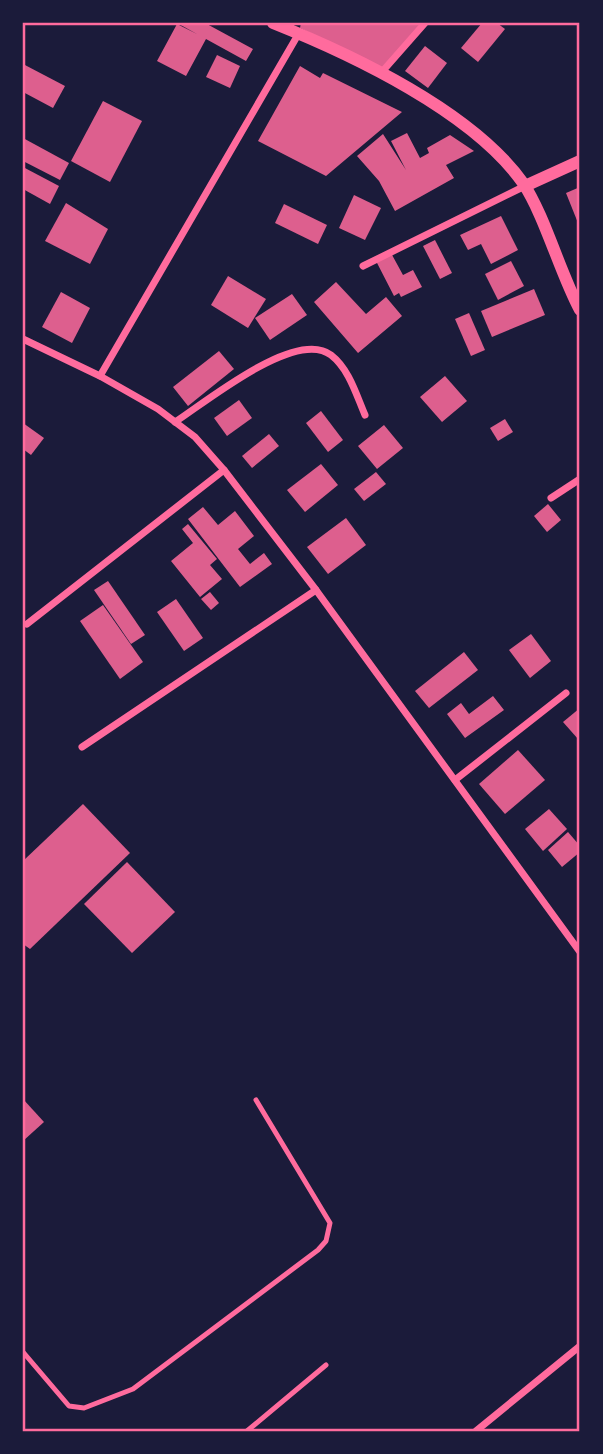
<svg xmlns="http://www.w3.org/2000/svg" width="603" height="1454" viewBox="0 0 603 1454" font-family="'Varela Round',sans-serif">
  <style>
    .building { fill: #dd5f8e }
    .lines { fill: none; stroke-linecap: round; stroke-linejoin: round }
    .service { stroke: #ff6b9d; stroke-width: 5 }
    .minor { stroke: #ff6b9d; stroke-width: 7 }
    .tertiary { stroke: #ff6b9d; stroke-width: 12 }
    .neatline { fill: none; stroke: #ff6b9d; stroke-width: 2.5 }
  </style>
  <rect width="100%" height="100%" fill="#1b1b3a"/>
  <g class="building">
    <path d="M177,23h28l48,26 -7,12 -40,-22 -20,37 -29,-15 20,-37 20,10z"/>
    <path d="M301,23h121l-39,45 -83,-40z"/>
    <path d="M482,23h15l8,6 -27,33 -17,-14z"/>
    <path d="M425,46l22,17 -19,25 -23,-17z"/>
    <path d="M217,55l23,11 -10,22 -24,-11z"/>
    <path d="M23,64l42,22 -12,22 -30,-16z"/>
    <path d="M300,66l20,12 3,-5 79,39 -76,64 -68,-35z"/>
    <path d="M103,101l39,20 -32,61 -39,-21z"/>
    <path d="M407,133l13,25 9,-5 -2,-5 23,-13 24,16 -28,14 8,13 -59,33 -16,-30 -22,-25 26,-22 23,36 -15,-29z"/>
    <path d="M23,138l46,25 -9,17 -37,-19z"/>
    <path d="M23,167l36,19 -9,18 -27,-15z"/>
    <path d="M580,187v41l-14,-35z"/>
    <path d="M354,195l27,13 -16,32 -26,-12z"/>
    <path d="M66,203l42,26 -18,35 -45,-23z"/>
    <path d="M284,204l43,21 -9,19 -43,-21z"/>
    <path d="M501,216l17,34 -27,14 -10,-20 -13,6 -8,-15z"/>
    <path d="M435,240l17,33 -12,6 -17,-33z"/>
    <path d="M391,253l12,22 10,-5 9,17 -21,10 -2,-4 -5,3 -18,-35z"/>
    <path d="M511,261l13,25 -26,14 -13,-26z"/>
    <path d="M228,276l38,23 -18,29 -37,-23z"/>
    <path d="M336,282l30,32 20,-17 16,19 -44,37 -44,-51z"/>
    <path d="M534,289l11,26 -53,22 -11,-26z"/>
    <path d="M61,292l29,16 -18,35 -30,-16z"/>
    <path d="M292,294l15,21 -37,25 -15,-22z"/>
    <path d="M469,313l16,37 -14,6 -16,-37z"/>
    <path d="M219,351l15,18 -46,37 -15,-19z"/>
    <path d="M445,376l22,25 -25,21 -22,-25z"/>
    <path d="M239,400l13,18 -25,18 -13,-18z"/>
    <path d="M321,411l22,29 -15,12 -22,-29z"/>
    <path d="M505,419l8,13 -15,9 -8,-13z"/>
    <path d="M23,423l21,15 -13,17 -8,-6z"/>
    <path d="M384,425l19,23 -26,21 -19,-23z"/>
    <path d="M269,434l10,12 -27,22 -10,-12z"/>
    <path d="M321,464l17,21 -33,27 -18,-22z"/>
    <path d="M376,472l10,12 -22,17 -10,-12z"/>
    <path d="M548,504l13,16 -14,12 -13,-16z"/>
    <path d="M203,507l15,18 17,-14 19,25 -16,13 12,15 14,-11 8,11 -32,23 -52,-68z"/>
    <path d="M346,518l20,27 -38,29 -21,-27z"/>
    <path d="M188,524l29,35 -7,6 12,14 -22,18 -29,-36 22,-18 -11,-14z"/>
    <path d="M108,581l37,54 -14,9 -37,-54z"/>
    <path d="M210,592l9,11 -8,7 -10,-11z"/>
    <path d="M176,599l27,39 -19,13 -27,-39z"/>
    <path d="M103,605l40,57 -23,17 -40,-58z"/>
    <path d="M531,634l20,27 -21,17 -21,-28z"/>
    <path d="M464,652l14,18 -49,38 -14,-17z"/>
    <path d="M493,696l11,14 -39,28 -18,-24 14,-11 8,11z"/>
    <path d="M580,708v29l-2,2 -15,-17z"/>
    <path d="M518,750l27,30 -40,34 -26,-30z"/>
    <path d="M83,804l47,49 -100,96 -7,-5v-83z"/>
    <path d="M549,809l18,20 -24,22 -18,-22z"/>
    <path d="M568,832l12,14v6l-18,15 -14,-17z"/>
    <path d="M127,862l48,50 -43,41 -48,-49z"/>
    <path d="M23,1099l21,23 -21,19z"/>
  </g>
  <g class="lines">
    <g class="service">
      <path d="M23,1352l46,54 15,2 49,-19 185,-139 8,-9 4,-18 -74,-123"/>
      <path d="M247,1431l79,-66"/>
    </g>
    <g class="minor">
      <path d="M381,73l44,-50"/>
      <path d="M363,266l162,-80"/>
      <path d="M23,339l77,37 58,33 37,28 29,33 92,120 264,362"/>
      <path d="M100,376l199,-343"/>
      <path d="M175,422c31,-20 121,-94 156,-67 18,14 25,39 34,60"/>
      <path d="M551,498l29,-19"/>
      <path d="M27,624l197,-154"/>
      <path d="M82,747l234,-157"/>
      <path d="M455,780l111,-87"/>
      <path d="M476,1431l104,-85"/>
    </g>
    <g class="tertiary">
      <path d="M273,23c80,32 200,89 250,160 22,33 37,90 57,127"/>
      <path d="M525,186l55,-25"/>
    </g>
  </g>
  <rect width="603" height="1454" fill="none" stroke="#1b1b3a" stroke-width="49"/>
  <rect x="24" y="24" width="554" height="1406" class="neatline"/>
</svg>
